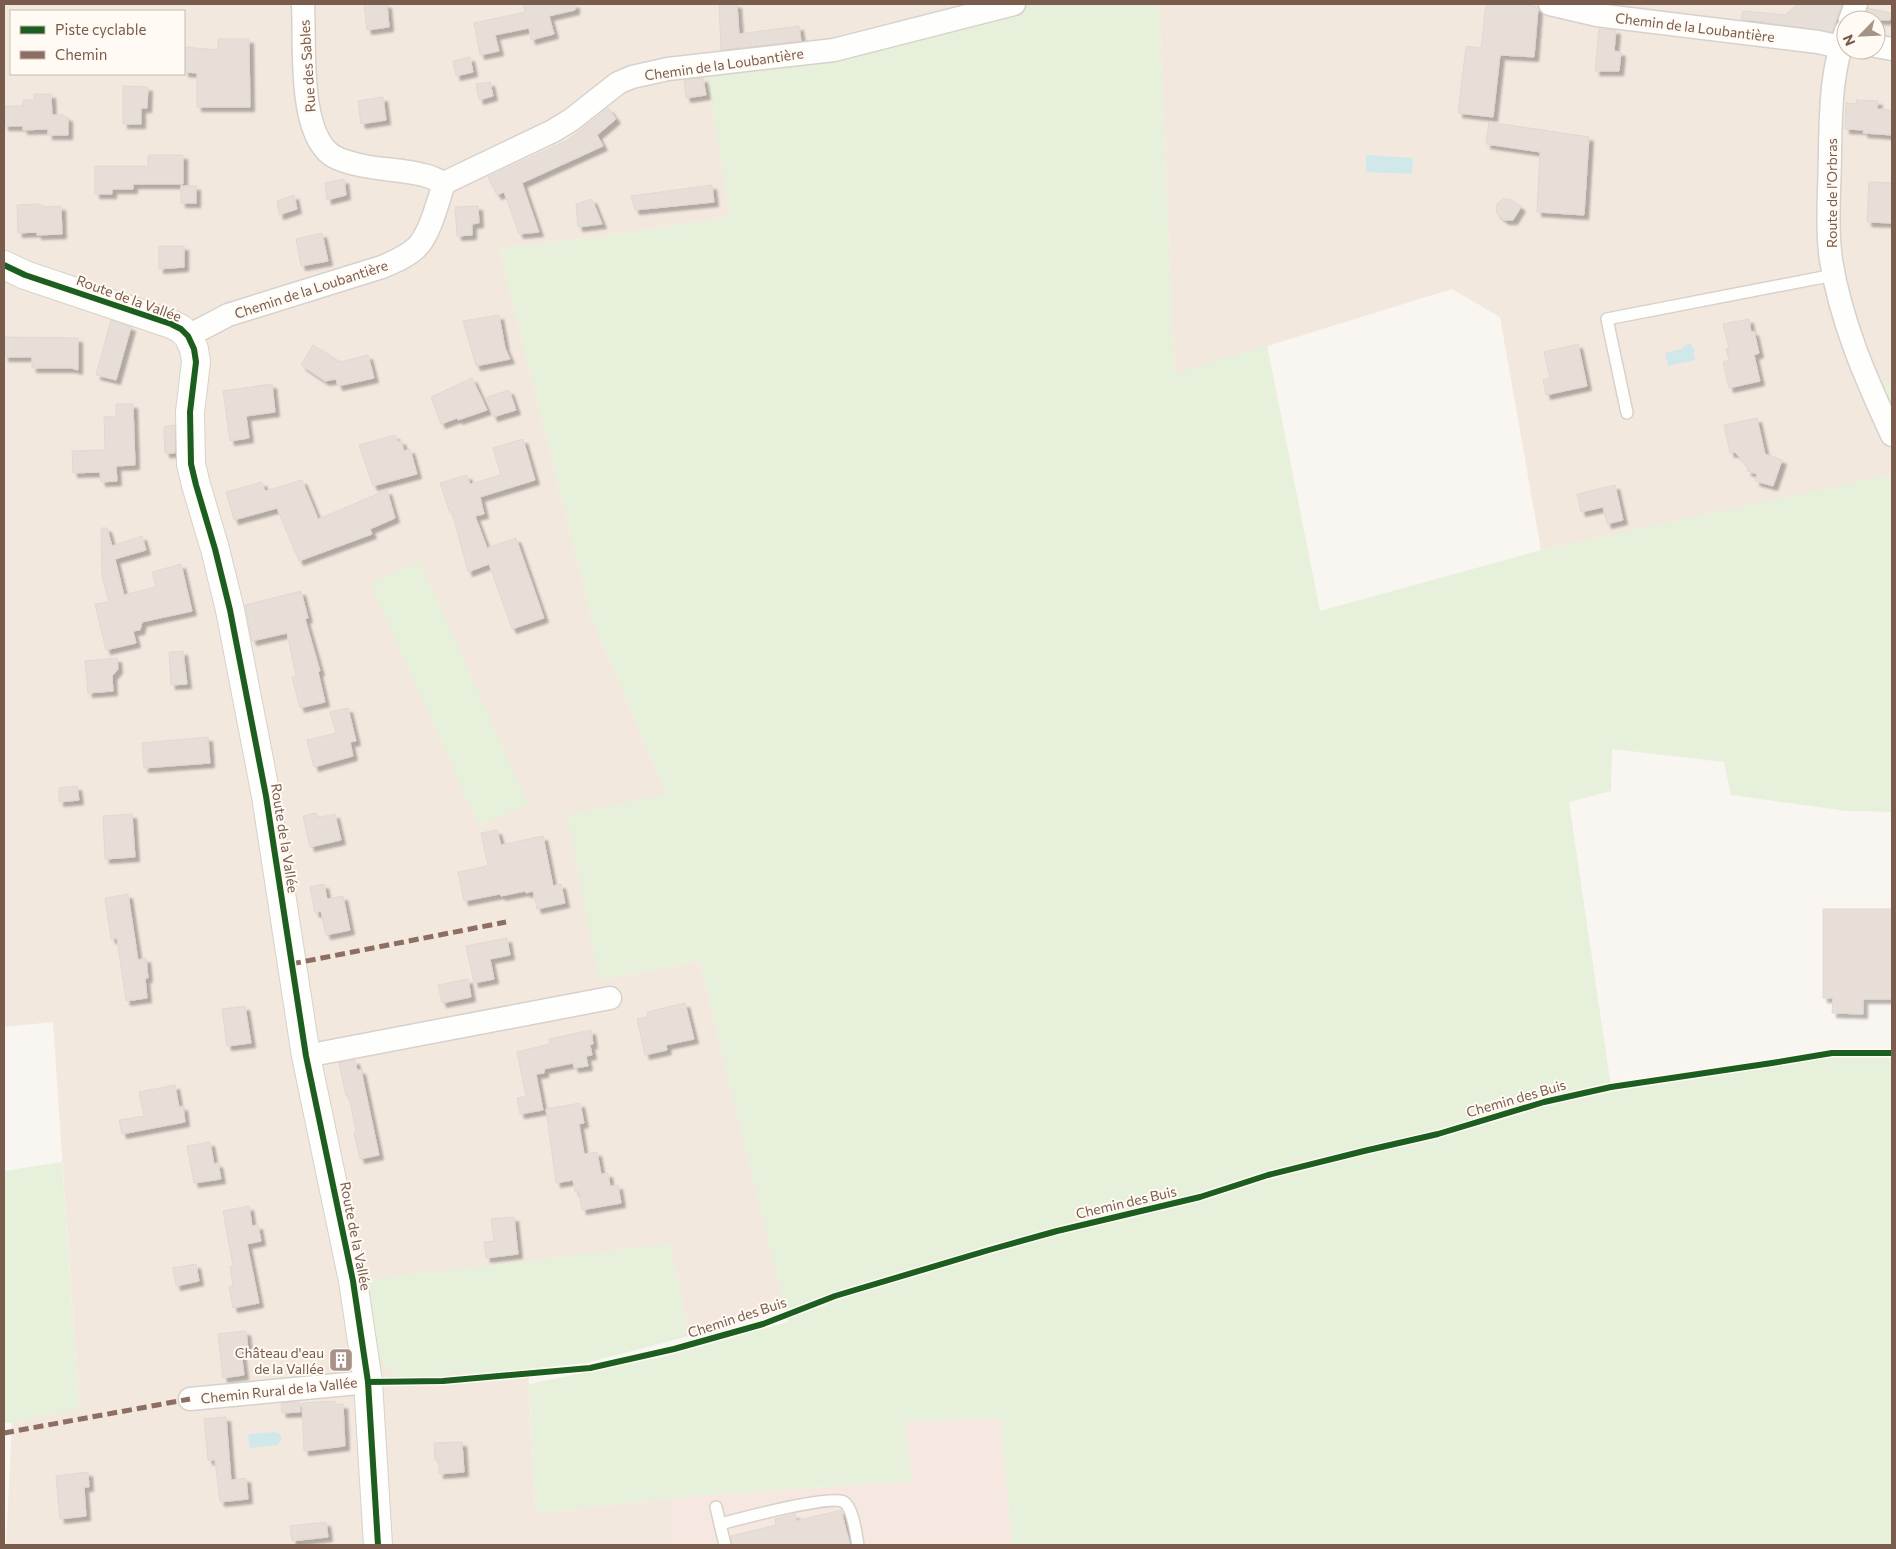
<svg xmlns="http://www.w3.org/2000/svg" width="1896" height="1549" viewBox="0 0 1896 1549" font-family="Commissioner,sans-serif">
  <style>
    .residential { fill: #f2e8de; fill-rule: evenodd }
    .commercial { fill: #f6e8e1 }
    .green { fill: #e7f0db }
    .water { fill: #d0e8ea }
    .building { fill: #e6ded7; stroke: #e2d8d2; filter: url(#shadow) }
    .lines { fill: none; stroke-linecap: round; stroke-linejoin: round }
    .service-casing { stroke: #d7d1cb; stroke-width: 14 }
    .minor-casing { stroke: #d7d1cb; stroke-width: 25 }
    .tertiary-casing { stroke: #d7d1cb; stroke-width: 30 }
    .service { stroke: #fefefd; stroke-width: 11 }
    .minor { stroke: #fefefd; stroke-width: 22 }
    .tertiary { stroke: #fefefd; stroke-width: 28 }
    .quiet { stroke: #8d6e63; stroke-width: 5; stroke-dasharray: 10 5; stroke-linecap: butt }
    .cycleway-casing { stroke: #fffaf3; stroke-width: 9 }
    .cycleway { stroke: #1b5e20; stroke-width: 6 }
    .labels { text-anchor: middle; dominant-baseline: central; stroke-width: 4; stroke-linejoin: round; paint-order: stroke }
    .street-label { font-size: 14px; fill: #7a5c4d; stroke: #fffaf3 }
    .poi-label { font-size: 14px; fill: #7a5c4d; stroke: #fffaf3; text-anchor: end }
  </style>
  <defs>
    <filter id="shadow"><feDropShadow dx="4.5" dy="4.5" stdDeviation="1" flood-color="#0004"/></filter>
  </defs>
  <rect width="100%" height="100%" fill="#f9f5f0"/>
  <g class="residential">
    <path d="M4,4h1010l-308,61 24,152 -124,19 -107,13 92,366 75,179 -67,186 101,-19 85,347 -96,28 -19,-92 -271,134 129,-9 8,144 136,-15 3,47h-669l6,-122 67,-15 -26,-386 -49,5zM11,11h173v63h-173z"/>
    <path d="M1159,4h733v471l-351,75 -41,-233 -48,-28 -278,86zM1846,20h30v30h-30z"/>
  </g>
  <path class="commercial" d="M1000,1418l12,127h-337l-3,-47 240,-17 -7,-59z"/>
  <g class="green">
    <path d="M1014,4h145l15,370 93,-29 53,266 221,-61 351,-76v338l-45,-1 -116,-16 -7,-33 -112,-13 -1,42 -42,11 42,285 161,-24 60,-10h60v492h-880l-12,-127 -95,4 7,59 -240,17 -136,15 -7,-129 137,-28 122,-34 -88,-361 -101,19 -32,-165 99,-21 -75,-179 -92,-366 107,-13 124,-19 -25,-152z"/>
    <path d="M1868,382h24v53z"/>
    <path d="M420,561l108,243 -49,22 -109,-243z"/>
    <path d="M62,1162l17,247 -67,14h-8v-252z"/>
    <path d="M670,1244l19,92 -103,27 -58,6 -129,9 -17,-15 -19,-83z"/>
  </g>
  <g class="water">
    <path d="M1366,155l47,3 -1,16 -46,-2z"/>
    <path d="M1691,344l4,8h-2l2,8 -27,6 -3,-13 17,-4 3,-4z"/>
    <path d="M275,1432l5,2 2,5 -5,6 -27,3 -2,-14z"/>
  </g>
  <g class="building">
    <path d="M364,4h23l2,23 -22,3z"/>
    <path d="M523,4h52v6l-26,6 5,18 -23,6 -2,-12 -34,7 4,16 -19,4 -6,-32 51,-11z"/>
    <path d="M719,4h18l2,30 60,-8 2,15 -80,9z"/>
    <path d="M1486,4h39l12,3 1,2 -4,48 -34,-2 -7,62 -35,-4 8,-67 15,2z"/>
    <path d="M1798,4h44l-10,28 -91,-13 2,-8 42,4z"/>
    <path d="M1868,8l23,5 -1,7h-26z"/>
    <path d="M1599,29l17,1 -2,21 7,1 -2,19h-24z"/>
    <path d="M218,39h31l1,68h-53v-34l-13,-1v-25l34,3z"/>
    <path d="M470,57l3,15 -17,4 -3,-15z"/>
    <path d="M703,78l3,17 -20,3 -2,-18z"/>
    <path d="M490,82l3,14 -14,4 -3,-16z"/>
    <path d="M123,86l25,1 -1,21h-6v16h-18z"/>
    <path d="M34,94h17l1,21h12v2h4v18h-20v-6l-25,1v-4h-19v-20h19v-6h11z"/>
    <path d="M383,97l3,23 -25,4 -3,-23z"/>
    <path d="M1856,100l22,1 -1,8 15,1v25l-29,-2 1,-3 -19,-1 1,-26 11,1z"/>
    <path d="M608,108l8,11 -19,16 6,11 -81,37 17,49 -20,2 -15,-42 -7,3 -9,-18 80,-37z"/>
    <path d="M1489,122l100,15 -5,78 -47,-3 3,-60 -54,-8z"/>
    <path d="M148,155h35v29h-50v5h-21v5h-17v-28h53z"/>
    <path d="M344,179l2,16 -19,5 -2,-17z"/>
    <path d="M1869,182l23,1v40l-25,-1z"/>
    <path d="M712,185l2,17 -79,8 -4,-14z"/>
    <rect x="181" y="186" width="15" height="17"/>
    <path d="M294,195l3,14 -18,6 -2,-14z"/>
    <path d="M592,199l10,25 -24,3 -2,-23z"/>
    <path d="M1503,199h7l11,8 -8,13h-9l-8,-7 1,-9z"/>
    <path d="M38,204l6,3 17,-1 1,28 -25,1v-3l-19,1 -1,-28z"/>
    <path d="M478,206l1,17 -7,1v11l-15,1 -2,-29z"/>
    <path d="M322,233l6,28 -27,5 -5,-27z"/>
    <path d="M159,246h25v21l-25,2z"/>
    <path d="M499,315l6,33 5,11 -34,7 -13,-45z"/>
    <path d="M1749,319l2,13 3,-1 5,22 -5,2 6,26 -31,7 -6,-26 6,-2 -3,-11 3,-1 -6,-24z"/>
    <path d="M111,320l20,7 -15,53 -20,-5z"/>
    <path d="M4,337l74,1v32l-7,-2h-39v-11h-28z"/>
    <path d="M1578,344l9,42 -41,9 -3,-15 7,-2 -6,-26z"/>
    <path d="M313,345l27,17 28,-7 6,23 -36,8 -2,-7 -11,2 -24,-16z"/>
    <path d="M472,378l15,32 -29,10 -1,-2 -16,6 -10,-27z"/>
    <path d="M272,384l3,28 -29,4 3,22 -19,3 -7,-50z"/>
    <path d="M509,390l7,20 -23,7 -6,-20z"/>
    <path d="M116,404h17l2,61 -19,1 1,15 -16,1 -1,-10 -27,1 -1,-22 33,-1 -1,-33 12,-1z"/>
    <path d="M1757,418l8,36 17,6 -9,26 -18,-5 2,-7 -10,-3 1,-4 -13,-15 -5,1 -6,-28z"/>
    <path d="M175,425v28h-10l-1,-26z"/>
    <path d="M395,435l3,7 3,-2 3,11 6,-2 7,25 -44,12 -14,-41z"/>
    <path d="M523,439l12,41 -55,17 4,17 -9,2 12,32 29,-10 28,80 -32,11 -23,-65 -21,8 -16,-60 -2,1 -10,-30 27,-8 3,9 31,-9 -8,-27z"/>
    <path d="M302,480l16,39 69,-29 8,28 -25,11 2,5 -73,27 -22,-53 -43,12 -8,-28 36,-10 3,9z"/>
    <path d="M1615,485l8,35 -16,4 -4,-17 -22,5 -4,-18z"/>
    <path d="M101,528h6l5,18 30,-10 4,14 -31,9 9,36 32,-8 -4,-15 29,-8 11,47 -50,11 -2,8 -7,1 3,12 -30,7 -11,-46 14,-2 -7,-26z"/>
    <path d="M301,591l7,27 -3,1 15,52 -2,1 7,30 -25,6 -8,-31 4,-1 -9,-43 -35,8 -7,-36z"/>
    <path d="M183,651l4,33 -16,1 -2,-33z"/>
    <path d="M117,658l1,11 -6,7 1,15 -25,2 -3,-32z"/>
    <path d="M348,708l8,33 -6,1 3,14 -39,11 -7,-27 29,-7 -6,-21z"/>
    <path d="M208,737l2,26 -66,5 -2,-25z"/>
    <path d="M77,786l2,14 -20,2v-14z"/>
    <path d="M316,813l1,5 18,-4 6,26 -31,7 -7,-31z"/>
    <path d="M132,814l3,43 -30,2 -2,-43z"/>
    <path d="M497,830l4,15 42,-9 10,50 8,-2 4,19 -28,6 -4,-18 -7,2 -1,-2 -24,5 -1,-2 -36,7 -6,-29 30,-6 -7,-33z"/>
    <path d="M324,884l3,15 16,-3 7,34 -24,5 -5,-24 -6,2 -5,-26z"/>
    <path d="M128,894l10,66 8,-2 2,20h-3l2,20 -21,3 -9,-63 -6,1 -6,-41z"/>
    <path d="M1823,909h69v90h-29v15l-31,-1 1,-15h-10z"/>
    <path d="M507,938l3,17 -20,4 4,20 -20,4 -8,-37z"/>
    <path d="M468,979l3,18 -29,6 -4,-18z"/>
    <path d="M685,1003l9,36 -28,6 1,5 -22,5 -8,-36 11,-2 -1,-5z"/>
    <path d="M245,1006l6,37 -24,3 -5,-37z"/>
    <path d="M591,1030l2,14 -3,1 2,10 -6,1 2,10 -14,2 -1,-5 -29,6v4l-8,1 7,36 -23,4 -3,-16 9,-2 -9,-44 33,-8 -1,-5z"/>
    <path d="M355,1060l2,10h4l18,85 -19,4 -6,-26 2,-1 -7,-36h-3l-7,-33z"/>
    <path d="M175,1085l4,22 4,-1 2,16 -63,12 -3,-14 25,-4 -5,-24z"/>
    <path d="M580,1103l4,20 -5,1 5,30 13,-2 4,22 7,-1 2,13 8,-1 3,18 -39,7 -3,-19 -4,1 -2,-12 -17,3 -10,-74z"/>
    <path d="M210,1142l4,22 4,-1 3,16 -27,4 -7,-37z"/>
    <path d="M249,1206l3,20 6,-1 3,16 -14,3 12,59 -26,5 -4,-21 4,-1 -3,-20h3l-10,-55z"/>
    <path d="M514,1217l4,37 -32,4 -2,-16 10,-1 -3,-22z"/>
    <path d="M196,1264l3,17 -23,5 -3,-18z"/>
    <path d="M246,1331l2,18 -7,1 3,25 -21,3 -5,-44z"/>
    <path d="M330,1349l17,5 2,10 -4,4h-7l-4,-4z"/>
    <path d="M335,1401v4l8,-1 2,42 -41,5 -2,-48z"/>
    <path d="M300,1402v10l-18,1 -1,-10z"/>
    <path d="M226,1417l5,63 15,-2 2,21 -28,3 -5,-42h-7l-4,-41z"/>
    <path d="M462,1442l2,30 -25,2v-14h-4l-1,-17z"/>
    <path d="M88,1472l1,15h-5l2,29 -26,3 -4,-43z"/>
    <path d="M841,1510l9,35h-118l-1,-9 45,-11 -1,-6 20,-5 1,7z"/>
    <path d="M326,1522l2,15 -36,4 -2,-15z"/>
  </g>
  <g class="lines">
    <defs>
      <g id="service">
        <path d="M1627,413l-20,-94 227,-44"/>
        <path d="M716,1507l9,38"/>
        <path d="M720,1524c19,-5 112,-30 124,-22 9,6 12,32 14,43"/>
      </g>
      <g id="minor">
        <path d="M303,4c2,38 -4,116 22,145 7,9 19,12 30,15 22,6 46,5 68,11 7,1 14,5 21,8"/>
        <path d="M1550,4l47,11 221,27 22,5"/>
        <path d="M1850,20l6,-16"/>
        <path d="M1846,31c-15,40 -15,77 -16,119 0,37 -4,74 1,110 10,62 35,119 61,175"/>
        <path d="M1876,46l16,3"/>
        <path d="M188,336l40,-21 154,-48c12,-5 24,-10 34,-19 14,-13 22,-47 28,-65l109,-52 18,-11 47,-37 14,-6 36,-8 166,-19 180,-46"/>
        <path d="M306,1056l304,-58"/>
        <path d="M190,1399l178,-17"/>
      </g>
      <path id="tertiary" d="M4,265l21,10 146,49 10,5 7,7 6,13 2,13 -6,50 1,52 5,21 19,64 15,61 36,186 40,260 47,225 15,101 10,163"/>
    </defs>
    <use href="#service" class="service-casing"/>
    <use href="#minor" class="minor-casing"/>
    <use href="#tertiary" class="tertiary-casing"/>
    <use href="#service" class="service"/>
    <use href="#minor" class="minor"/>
    <use href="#tertiary" class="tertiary"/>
    <g class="quiet">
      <path d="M291,964l215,-42"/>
      <path d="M4,1433l186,-34"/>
    </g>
    <defs>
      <g id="cycleway">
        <path d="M4,265l21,10 146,49 10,5 7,7 6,13 2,13 -6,50 1,52 5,21 19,64 15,61 36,186 40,260 47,225 15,101 10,163"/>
        <path d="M368,1382l75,-1 147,-13 84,-19 89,-25 72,-28 154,-46 68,-19 143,-34 68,-22 96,-24 74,-17 106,-32 67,-15 161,-24 60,-10h60"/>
      </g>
    </defs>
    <use href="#cycleway" class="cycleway-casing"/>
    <use href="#cycleway" class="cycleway"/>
  </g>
  <defs>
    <symbol id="building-square" viewBox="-11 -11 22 22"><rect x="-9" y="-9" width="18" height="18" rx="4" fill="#a69286" stroke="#fffaf3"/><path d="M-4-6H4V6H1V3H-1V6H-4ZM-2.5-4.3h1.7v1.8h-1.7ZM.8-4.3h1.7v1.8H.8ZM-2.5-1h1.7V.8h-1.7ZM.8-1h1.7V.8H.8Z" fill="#fff"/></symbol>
  </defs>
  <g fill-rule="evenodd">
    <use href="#building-square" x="327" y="1346" width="28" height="28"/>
  </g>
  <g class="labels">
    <g class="street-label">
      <text transform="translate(1695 27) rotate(7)">Chemin de la Loubantière</text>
      <text transform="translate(724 64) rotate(-8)">Chemin de la Loubantière</text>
      <text transform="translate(307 66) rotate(-94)">Rue des Sables</text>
      <text transform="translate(1831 193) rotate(-90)">Route de l'Orbras</text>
      <text transform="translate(311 289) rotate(-18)">Chemin de la Loubantière</text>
      <text transform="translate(129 298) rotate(20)">Route de la Vallée</text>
      <text transform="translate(285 838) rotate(81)">Route de la Vallée</text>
      <text transform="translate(1516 1098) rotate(-16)">Chemin des Buis</text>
      <text transform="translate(1126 1202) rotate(-13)">Chemin des Buis</text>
      <text transform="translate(356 1236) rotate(79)">Route de la Vallée</text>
      <text transform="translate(737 1317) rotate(-18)">Chemin des Buis</text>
      <text transform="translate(279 1390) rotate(-6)">Chemin Rural de la Vallée</text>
    </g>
    <g class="poi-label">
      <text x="324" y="1352">Château d'eau<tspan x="324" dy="16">de la Vallée</tspan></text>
    </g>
  </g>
  <rect width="1896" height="1549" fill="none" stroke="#7a5c4d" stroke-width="10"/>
  <rect x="10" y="10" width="175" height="65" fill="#fffaf3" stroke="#cabbb1"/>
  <rect x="20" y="26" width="25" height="8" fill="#1b5e20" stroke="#cabbb1"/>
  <text x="55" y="35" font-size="15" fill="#7a5c4d">Piste cyclable</text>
  <rect x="20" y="51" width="25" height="8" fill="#8d6e63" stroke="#cabbb1"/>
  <text x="55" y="60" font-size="15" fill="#7a5c4d">Chemin</text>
  <g transform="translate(1861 35) rotate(246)"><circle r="24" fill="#fffaf3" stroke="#cabbb1"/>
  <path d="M0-4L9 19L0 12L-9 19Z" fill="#a69286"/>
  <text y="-8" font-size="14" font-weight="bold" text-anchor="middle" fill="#7a5c4d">N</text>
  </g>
</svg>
